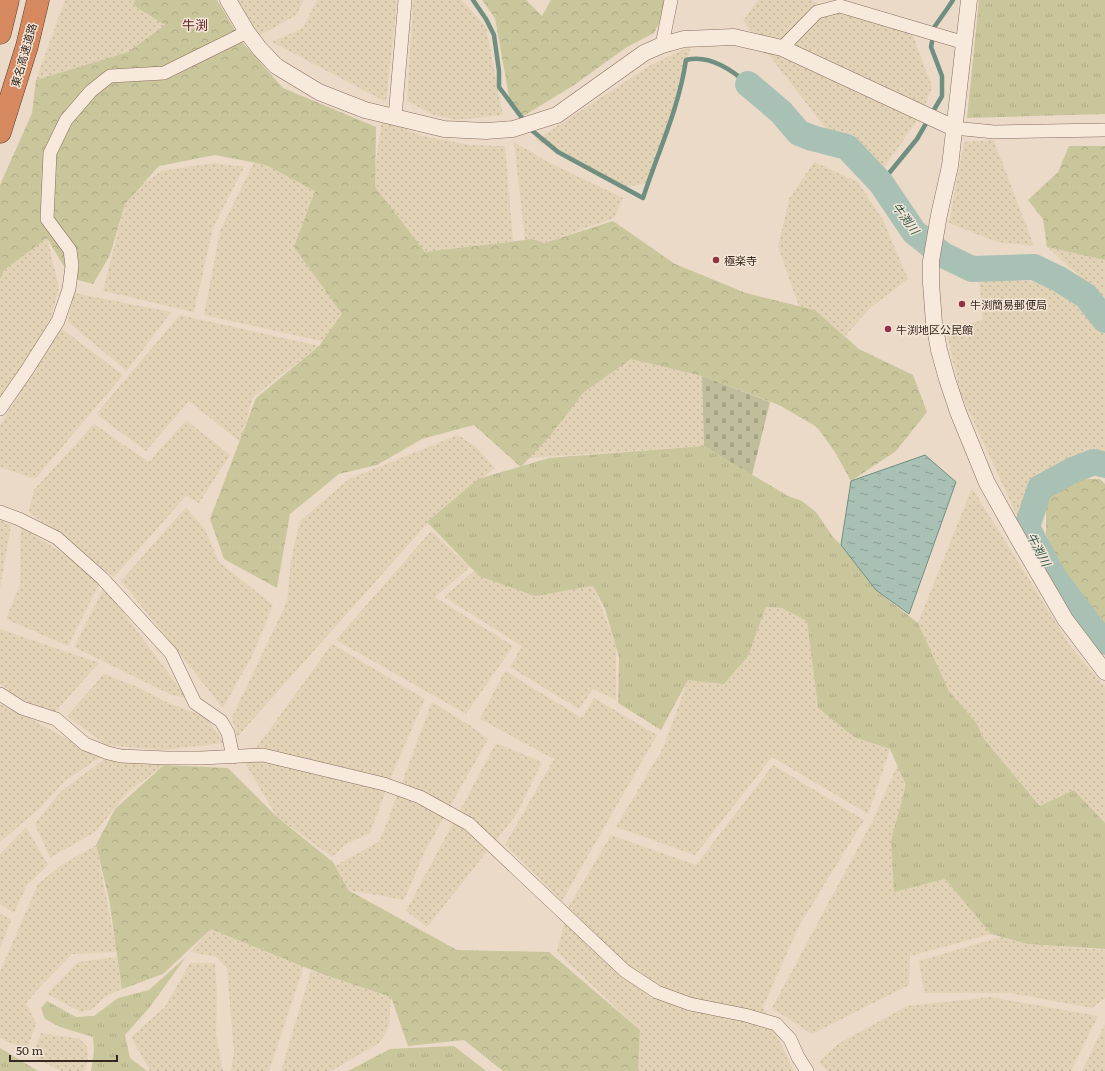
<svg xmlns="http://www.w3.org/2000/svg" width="1105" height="1071" viewBox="0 0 1105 1071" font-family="Literata,'Noto Sans JP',serif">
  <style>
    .farmland { fill: url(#farmland-dots) }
    .grass { fill: url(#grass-tufts) }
    .forest { fill: url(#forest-crowns) }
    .cemetery { fill: url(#cemetery-stones) }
    .water { fill: url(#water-ripples); stroke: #6f8f81 }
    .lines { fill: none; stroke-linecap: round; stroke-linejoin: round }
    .stream { stroke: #6f8f81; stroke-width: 4.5 }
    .river { stroke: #a9c1b5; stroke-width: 26 }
    .minor-casing { stroke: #886c5e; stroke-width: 14 }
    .tertiary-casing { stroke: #886c5e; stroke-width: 17 }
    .motorway-casing { stroke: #563b32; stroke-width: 23 }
    .minor { stroke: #f7e9db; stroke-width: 13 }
    .tertiary { stroke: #f7e9db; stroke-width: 16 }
    .motorway { stroke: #d6895e; stroke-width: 22 }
    .poi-dot { fill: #943145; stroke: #f4e6d7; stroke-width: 1.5 }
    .labels { text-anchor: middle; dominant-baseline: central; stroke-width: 3; stroke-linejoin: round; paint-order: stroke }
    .street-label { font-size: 11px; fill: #392821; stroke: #f4e6d7 }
    .poi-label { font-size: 11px; fill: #392821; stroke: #f4e6d7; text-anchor: start }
    .water-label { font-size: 12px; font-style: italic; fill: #31584d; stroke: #f4e6d7 }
    .quarter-label { font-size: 13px; fill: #632322; stroke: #f4e6d7 }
  </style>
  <defs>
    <pattern id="farmland-dots" width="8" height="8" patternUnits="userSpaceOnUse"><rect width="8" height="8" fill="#e2d2b6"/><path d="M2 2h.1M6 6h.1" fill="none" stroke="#c3b49c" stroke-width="1.8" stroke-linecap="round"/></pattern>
    <pattern id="grass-tufts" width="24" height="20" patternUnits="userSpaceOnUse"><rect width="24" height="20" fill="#cac69c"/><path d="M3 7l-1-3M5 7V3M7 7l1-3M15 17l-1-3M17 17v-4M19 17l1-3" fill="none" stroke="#aeaa86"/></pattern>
    <pattern id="forest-crowns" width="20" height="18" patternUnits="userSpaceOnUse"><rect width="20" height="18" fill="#cac69c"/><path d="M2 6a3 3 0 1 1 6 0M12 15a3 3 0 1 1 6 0" fill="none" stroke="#aeaa86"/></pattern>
    <pattern id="cemetery-stones" width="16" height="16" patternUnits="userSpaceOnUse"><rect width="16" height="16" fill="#c0bd9b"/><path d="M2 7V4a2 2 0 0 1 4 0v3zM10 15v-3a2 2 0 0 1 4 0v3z" fill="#a6a285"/></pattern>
    <pattern id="water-ripples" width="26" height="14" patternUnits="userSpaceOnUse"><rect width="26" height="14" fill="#a9c1b5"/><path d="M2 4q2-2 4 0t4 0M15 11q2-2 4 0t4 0" fill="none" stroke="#8b9d93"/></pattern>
  </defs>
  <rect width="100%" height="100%" fill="#ecdac8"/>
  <g class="farmland">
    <path d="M65,0h70l-2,5 32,20 -37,27 -92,28z"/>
    <path d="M238,0h66l-8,15 -37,21z"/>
    <path d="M317,0h80l-11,102 -114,-60 31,-14z"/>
    <path d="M413,0h49l24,27 17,88 -46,5 -23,-5 -27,-14z"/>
    <path d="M758,0h54l14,10 85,20 21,57 -10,26 -38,55 -54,-34 -87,-113z"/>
    <path d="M691,46l-18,68 -26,69 -23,5 -88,-48 115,-75z"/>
    <path d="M382,119l40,17 49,9 34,1 8,95 -88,11 -54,-55z"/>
    <path d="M994,140v1l40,105 -37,-4 -48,-19 15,-81z"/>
    <path d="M514,142l34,20 75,36 -9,20 -70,25 -19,-3z"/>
    <path d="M254,162l12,3 53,22 -25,60 48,67 -16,28 -122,-27 16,-84z"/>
    <path d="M814,162l44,20 25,38 25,59 -38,29 -25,28 -30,-26 -16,-4 -21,-59 11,-48z"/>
    <path d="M214,163l30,4 -31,61 -19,84 -91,-21 24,-95 34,-25z"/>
    <path d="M47,237l12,51 -8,29 -28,50 -23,31v-116l4,-12z"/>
    <path d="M1047,247l58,13v39z"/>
    <path d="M978,272l82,15 34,27 11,21v126l-23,-2 -31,13 -23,16 -9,32 -59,-128 -14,-62 37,-10z"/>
    <path d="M74,293l97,19 -44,59 -59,-49z"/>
    <path d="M180,315l139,31 -66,51 -13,45 -51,-41 -43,50 -50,-37z"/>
    <path d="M57,328l5,1 61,46 -88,104 -35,-12v-41z"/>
    <path d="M631,359l71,17 2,70 -175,12 55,-66z"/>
    <path d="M186,420l44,35 -31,48 -13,-7 -72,81 -85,-65 5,-22 60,-66 55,38z"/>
    <path d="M458,435l17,11 20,22 -62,49 -196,220 -5,-20 55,-115 4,-42 9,-39 49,-42z"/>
    <path d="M972,488l99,159 34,40v136l-31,-33 -33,16 -57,-67 -35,-48 -31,-68z"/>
    <path d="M186,507l19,22 14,33 54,43 -20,49 -30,54 -102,-127z"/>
    <path d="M0,520l11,5 -11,64z"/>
    <path d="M21,527l81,51 -34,68 -62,-27 14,-35z"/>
    <path d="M431,531l39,36 -35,30 78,49 -47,68 -130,-74z"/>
    <path d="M474,571l61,24 58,-9 23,59v55l-23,-11 -14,20 -69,-42 12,-21 -78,-49z"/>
    <path d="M104,587l83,111 -15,-3 -98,-48z"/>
    <path d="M766,607l16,1 25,13 11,87 36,29 36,12 -22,65 -96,-57 -77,98 -79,-28 47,-79 25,-68 60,-24z"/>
    <path d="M0,629l99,34 -44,49 -33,-12 -22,-16z"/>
    <path d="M332,644l93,55 -32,73 -23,61 -24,11 -14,13 -55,-40 -32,-54z"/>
    <path d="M505,671l77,47 12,-20 63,37 -95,166 -57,-56 49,-86 -74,-40z"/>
    <path d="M104,674l31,12 31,16 40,15 18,26 -62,7 -56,-5 -39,-29z"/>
    <path d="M0,702l100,55 -35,24 -25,27 -40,34z"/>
    <path d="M432,702l39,24 17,13 -63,112 -21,49 -56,-10 -13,-24 45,-25z"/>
    <path d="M496,743l46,19 -26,53 -89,112 -21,-16z"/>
    <path d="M105,759l59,6 -37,28 -32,39 -45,26 -15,-34 25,-32z"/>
    <path d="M773,765l91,55 -65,106 -36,81 31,64h-156l2,-41 -83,-78 11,-44 43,-73 85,30z"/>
    <path d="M897,766l17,9 -20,117 51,-13 46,55 -81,22 -1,29 -97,49 -40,-26 101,-188z"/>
    <path d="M26,827l22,38 -21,20 -13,28 -14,-9v-50z"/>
    <path d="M96,845l21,107 -45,2 -31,32 -15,17 10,20 -9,27 -27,-12v-66l38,-88 22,-18z"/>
    <path d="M0,913l11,7 -11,28z"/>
    <path d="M211,929l93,37 -35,105h-38l3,-19 -7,-83 -10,-12 -27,-5z"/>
    <path d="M1000,937l28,7 77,6v48l-13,10 -82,-15h-86l-5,-32z"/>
    <path d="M117,957l5,32 -18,8 -11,12 -12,3 -34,-18 31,-32z"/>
    <path d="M190,963h25l2,32 -1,40 7,36h-73l-19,-34 34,-30z"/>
    <path d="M311,971l80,26 -2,30 -10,16 -48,28h-50z"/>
    <path d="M990,997l108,19 -27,55h-244l-8,-9 19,-18 69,-38z"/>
    <path d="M1105,1024v47h-23z"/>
    <path d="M41,1033l39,6 7,8 1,13 -4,11h-24l-28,-15z"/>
  </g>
  <g class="grass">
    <path d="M979,0h126v114l-138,4z"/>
    <path d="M704,446l84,50 14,5 14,11 17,25 8,8 35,45 42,33 31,68 28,33 7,15 56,67 34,-16 31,33v126l-77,-5 -37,-10 -46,-55 -51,13 -3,-51 15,-56 -16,-36 -36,-12 -36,-29 -11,-87 -25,-13 -16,-1 -18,49 -24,28 -36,-4 -27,50 -43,-27 1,-46 -14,-48 -12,-23 -58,10 -56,-20 -52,-54 51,-43 71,-21z"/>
    <path d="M186,957l-37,51 -24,27 5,23 17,13h-56l3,-20 -1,-14 -33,-10 -15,-8 -4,-11 6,-7 29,16 18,-1 24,-18 31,-8z"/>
    <path d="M454,1046l32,25h-138l42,-22z"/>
    <path d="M0,1048l38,23h-38z"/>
  </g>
  <g class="forest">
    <path d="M135,0h82l25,42 41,46 93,39 -1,60 50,65 107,-13 12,4 69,-22 62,43 71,29 69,17 44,39 54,26 14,37 -31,39 -45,30 -16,-29 -18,-25 -38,-22 -77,-29 -71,-17 -47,33 -35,45 -28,30 -47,-42 -52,14 -45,26 -38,9 -49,40 -13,74 -53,-29 -14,-40 46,-121 63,-52 23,-32 -48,-67 21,-56 -49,-26 -51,-10 -56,11 -34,38 -15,51 -17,29 -22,-6 -24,-40 -43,32 -4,10v-95l32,-72 4,-33 92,-28 37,-27 -32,-20z"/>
    <path d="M482,0h44l16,16 9,-16h114v11l-11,22 -27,14 -53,38 -52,32 -12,-15 -15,-84z"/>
    <path d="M1069,146h36v114l-58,-13 -4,-28 -15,-19 30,-28z"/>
    <path d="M1077,479h23l5,5v141l-14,-16 -32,-43 -13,-32v-36z"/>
    <path d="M164,765l64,3 49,49 56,45 15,28 109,60 92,2 91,78 -2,41h-135l-39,-31 -56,6 -17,-49 -72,-24 -108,-44 -48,45 -41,15 -13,-90 -13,-54 19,-36z"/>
  </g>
  <path class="cemetery" d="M702,376l68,26 -18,73 -48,-29z"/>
  <path class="water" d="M925,455l31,27 -47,132 -33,-24 -35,-45 10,-64z"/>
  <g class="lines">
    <g class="stream">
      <path d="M473,0l13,19 8,16 5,36v16l26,35"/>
      <path d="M529,128l29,24 85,46c15,-46 36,-90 43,-138 22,-6 45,9 62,24"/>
      <path d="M881,183l36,-44 25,-43v-20l-11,-29 4,-21 12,-17 6,-9"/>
    </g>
    <g class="river">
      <path d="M748,84l33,28 18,21 13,5 35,9 34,36 33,49 29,23 29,14 62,-2 25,12 27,17 19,24"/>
      <path d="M1105,465l-11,-3 -21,8 -33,18 -13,39 26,49 39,52 13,14"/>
    </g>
    <defs>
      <g id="minor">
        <path d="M662,45l9,-45"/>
        <path d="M782,48l35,-36 23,-6 125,37"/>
        <path d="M395,117l10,-117"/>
        <path d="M954,128l40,4 111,-2"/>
        <path d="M0,409l27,-39 31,-49 11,-32 3,-23 -2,-16 -23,-31 3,-66 16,-33 25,-29 19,-15 54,-3 83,-41"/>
        <path d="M0,512l19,7 38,19 45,40 69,75 24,50 26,18 7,12 5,24"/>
        <path d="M0,694l22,14 34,11 29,25 23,9 13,3 45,2h35l62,-3 121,29 36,13 49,27 156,147 32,21 33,12 55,11 31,9 14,15 8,18 9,14"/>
      </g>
      <g id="tertiary">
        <path d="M228,0l19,32 12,16 17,18 43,26 46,18 79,19 42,2 27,-2 44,-14 87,-62 18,-8 22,-6 50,-2 48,11 172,80"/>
        <path d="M969,0l-19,166 -11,49 -8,46v22l3,40 5,27 8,29 11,33 29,71 32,57 46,79 40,53"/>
      </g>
      <g id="motorway">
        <path d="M0,33l8,-33"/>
        <path d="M0,132l27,-86 11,-46"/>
      </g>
    </defs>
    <use href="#minor" class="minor-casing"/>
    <use href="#tertiary" class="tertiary-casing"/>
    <use href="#motorway" class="motorway-casing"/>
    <use href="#minor" class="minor"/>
    <use href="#tertiary" class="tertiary"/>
    <use href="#motorway" class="motorway"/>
  </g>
  <g class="poi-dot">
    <circle cx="716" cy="260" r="4"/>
    <circle cx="962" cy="304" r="4"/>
    <circle cx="888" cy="329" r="4"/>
  </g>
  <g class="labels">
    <g class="street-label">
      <text transform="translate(23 55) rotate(-74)">東名高速道路</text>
    </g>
    <g class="poi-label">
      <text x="724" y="260">極楽寺</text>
      <text x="970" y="304">牛渕簡易郵便局</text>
      <text x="896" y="329">牛渕地区公民館</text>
    </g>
    <g class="water-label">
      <text transform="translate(906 218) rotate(53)">牛渕川</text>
      <text transform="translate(1039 549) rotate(62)">牛渕川</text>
    </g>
    <g class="quarter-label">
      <text x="195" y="24">牛渕</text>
    </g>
  </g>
  <path d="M10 1055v6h107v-6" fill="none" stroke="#392821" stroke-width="2"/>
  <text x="16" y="1055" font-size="12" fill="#392821" stroke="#f4e6d7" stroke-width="3" paint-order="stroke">50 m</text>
</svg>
